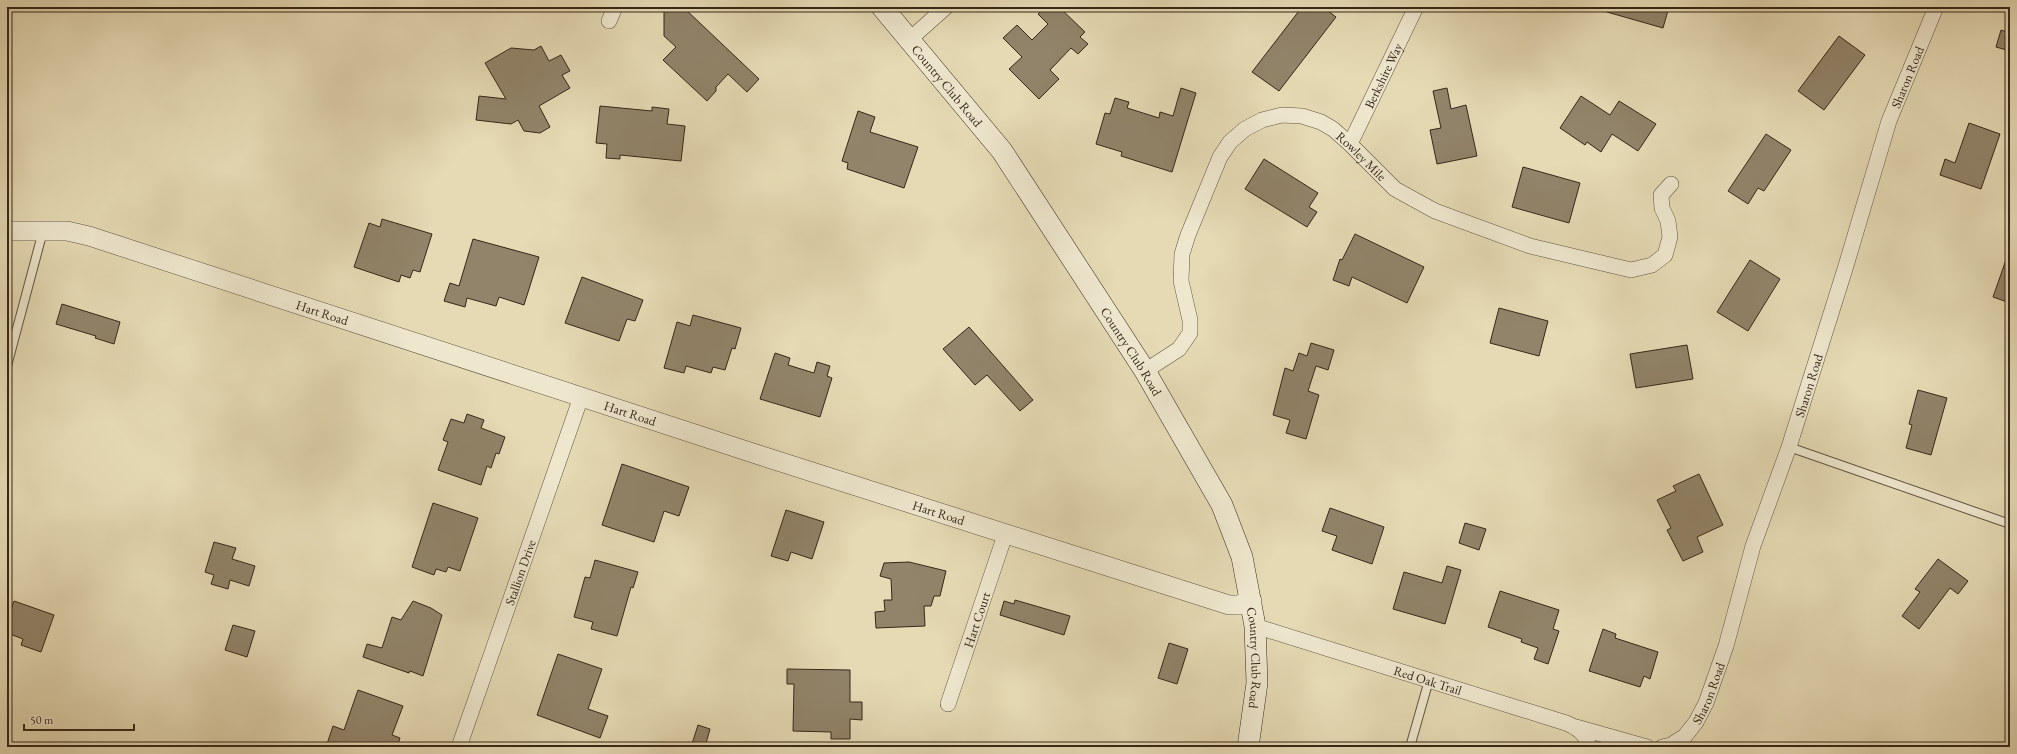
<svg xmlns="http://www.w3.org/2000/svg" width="2017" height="754" viewBox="0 0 2017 754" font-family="'EB Garamond',serif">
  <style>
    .building { fill: #91846a; stroke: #352719 }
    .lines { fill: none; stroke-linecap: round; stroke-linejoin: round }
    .service-casing { stroke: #615440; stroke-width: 10 }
    .minor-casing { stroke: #615440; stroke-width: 16 }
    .tertiary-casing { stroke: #615440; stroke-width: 20 }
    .secondary-casing { stroke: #352719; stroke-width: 22 }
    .service { stroke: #eee7ce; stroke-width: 8 }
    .minor { stroke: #eee7ce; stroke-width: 15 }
    .tertiary { stroke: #eee7ce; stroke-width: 19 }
    .secondary { stroke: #eee7ce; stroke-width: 21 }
    .labels { text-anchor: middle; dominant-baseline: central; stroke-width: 3; stroke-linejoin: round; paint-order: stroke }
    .street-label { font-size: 13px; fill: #352719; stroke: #eee7ce }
  </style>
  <rect width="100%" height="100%" fill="#e5dab4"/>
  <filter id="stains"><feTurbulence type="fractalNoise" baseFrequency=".005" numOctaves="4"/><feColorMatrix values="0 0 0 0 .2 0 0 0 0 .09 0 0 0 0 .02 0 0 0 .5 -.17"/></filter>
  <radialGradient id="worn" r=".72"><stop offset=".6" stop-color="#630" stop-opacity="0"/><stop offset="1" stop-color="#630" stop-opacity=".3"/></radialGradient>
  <g class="building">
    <path d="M664,7h19l76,72 -12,13 -19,-18 -12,13v4l-9,10 -44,-41 13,-13 -12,-11z"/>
    <path d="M1045,7h14l26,25 -5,5 8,7 -10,10 -7,-6 -21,22 9,9 -20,20 -30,-30 13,-12 -19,-19 14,-13 15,15 16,-16 -10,-10z"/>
    <path d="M1302,7h21l13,10 -57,74 -27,-19z"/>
    <path d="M1600,7h69l-6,21 -63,-18z"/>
    <path d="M2001,30l9,3v18l-14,-4z"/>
    <path d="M1839,36l26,19 -41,55 -26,-19z"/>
    <path d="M541,46l8,15 12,-6 9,16 -8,4 8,13 -31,18 11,21 -10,6 -16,-2 -6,-11 -7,4 -35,-4 3,-24 27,3 -21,-36 26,-15 23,2z"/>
    <path d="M1181,88l15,5 -24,79 -51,-16 1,-4 -26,-8 9,-31 5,1 5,-16 14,4 -2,6 32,10 1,-6 13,4z"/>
    <path d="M1447,88l4,21 15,-4 11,51 -40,8 -7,-34 11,-2 -8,-37z"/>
    <path d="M1581,96l29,19 9,-14 37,23 -18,27 -26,-17 -11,18 -14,-10 -2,3 -25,-17z"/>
    <path d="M600,106l52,5v-4l17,2 -2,15 18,2 -4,35 -61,-6v4l-14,-1 1,-14 -11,-1z"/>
    <path d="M858,111l17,6 -5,15 48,15 -14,41 -57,-19 1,-6 -6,-2z"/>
    <path d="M1969,123l31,11 -19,55 -41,-14 5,-16 10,4z"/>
    <path d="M1766,134l25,16 -27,41 -6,-3 -10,16 -20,-13z"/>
    <path d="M1264,159l54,34 -9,14 8,5 -10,15 -62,-38z"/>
    <path d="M1523,167l57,16 -11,40 -57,-16z"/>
    <path d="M382,219l50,15 -12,38 -7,-2 -3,8 -9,-3 -2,7 -45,-15 15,-44 11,4z"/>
    <path d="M1355,234l69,33 -17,36 -55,-26 -3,9 -16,-6 7,-21 2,1z"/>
    <path d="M473,239l66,18 -15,48 -25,-8 -3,9 -29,-8 -2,9 -21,-6 6,-18 9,3z"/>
    <path d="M2008,254l2,1v48l-17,-6z"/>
    <path d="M1750,260l30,19 -32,52 -31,-19z"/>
    <path d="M582,277l61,23 -8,21 -8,-2 -8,22 -54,-18z"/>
    <path d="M62,304l58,18 -6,22 -19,-6 1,-2 -40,-12z"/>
    <path d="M1499,308l49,13 -9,35 -49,-13z"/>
    <path d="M693,315l48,13 -6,21 -3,-1 -7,22 -12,-3 -2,6 -25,-7 -2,7 -20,-5 13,-46 13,4z"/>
    <path d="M969,327l64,73 -13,11 -33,-36 -12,10 -32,-36z"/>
    <path d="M1311,343l23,7 -6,20 -12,-4 -8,25 11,4 -13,44 -20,-6 4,-13 -17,-5 12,-47 8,3 6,-18 8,3z"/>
    <path d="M1687,345l6,34 -57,9 -6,-34z"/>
    <path d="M775,353l15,5 -2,7 26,8 3,-11 13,4 -3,10 5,2 -12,39 -60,-18z"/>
    <path d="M1918,390l29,8 -16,57 -25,-7 6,-23 -3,-1z"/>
    <path d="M467,414l17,6 -3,8 24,9 -6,17 -3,-1 -5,15 -4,-2 -6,19 -43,-15 10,-28 -5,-2 8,-21 13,4z"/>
    <path d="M622,464l67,23 -10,29 -15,-5 -10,31 -52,-17z"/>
    <path d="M1699,474l24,51 -26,12 6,15 -20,9 -16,-31 4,-2 -14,-28 19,-9 -3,-5z"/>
    <path d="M433,503l45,15 -18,53 -12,-4 -2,5 -10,-3 -2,6 -22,-8z"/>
    <path d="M1330,508l54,19 -12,37 -40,-14 5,-14 -15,-5z"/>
    <path d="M786,510l38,12 -12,37 -21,-7 -3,9 -17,-5z"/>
    <path d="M1465,523l21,6 -7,21 -20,-7z"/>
    <path d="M214,542l22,6 -4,11 23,7 -6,20 -19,-6 -2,9 -17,-5 3,-9 -9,-3z"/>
    <path d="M1938,559l30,22 -10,13 -8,-6 -31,41 -17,-13 18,-24 -5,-3z"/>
    <path d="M595,560l43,12 -5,16 -2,-1 -14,49 -26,-7 2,-7 -19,-5 11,-40 5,1z"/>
    <path d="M909,562l37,9 -6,25h-6l-3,10h-7l1,20 -49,2 -1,-16 10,-1 -1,-11h8l-1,-21 -11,-3 4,-13z"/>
    <path d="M1447,566l14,4 -16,54 -52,-15 11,-37 38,11z"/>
    <path d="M1500,591l59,19 -6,19 6,2 -11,33 -14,-5 4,-11 -17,-6 1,-3 -34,-12z"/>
    <path d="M1015,600l55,16 -6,19 -64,-20 4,-14 10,3z"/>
    <path d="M14,601l40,14 -13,37 -20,-7 2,-6 -16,-6v-12z"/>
    <path d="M413,601l18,7 11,7 -19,61 -13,-5 -1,2 -46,-16 4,-13 15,4 10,-31 9,3z"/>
    <path d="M233,625l22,6 -8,26 -22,-7z"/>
    <path d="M1603,629l13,5 -1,4 43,14 -8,27 -6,-3 -4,11 -51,-16z"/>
    <path d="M1169,643l19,6 -11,35 -19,-6z"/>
    <path d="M558,654l44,15 -14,40 20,7 -8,22 -63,-23z"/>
    <path d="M787,669l63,1v32h12v18l-12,-1v20h-19v-7l-38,-1 1,-47h-7z"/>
    <path d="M358,690l45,16 -11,29 8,3 -3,9h-71l7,-21 11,4z"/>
    <path d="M698,725l12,4 -5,18h-14z"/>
  </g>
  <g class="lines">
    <defs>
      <g id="service">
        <path d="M7,366l36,-135"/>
        <path d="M1789,447l221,77"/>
        <path d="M1410,747l19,-67"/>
      </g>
      <g id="minor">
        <path d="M609,21l6,-14"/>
        <path d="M910,39l36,-32"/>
        <path id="s1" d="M1350,144l66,-137"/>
        <path id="s2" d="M1145,371l34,-22 11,-16v-13l-9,-39 1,-27 6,-19 32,-78 10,-15 15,-13 17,-9 20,-5 20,1 19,6 12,7 17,15 45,45 40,22 95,35 101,24 21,-5 13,-10 5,-18 -2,-16 -6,-13 -1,-13 10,-11"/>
        <path id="s3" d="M1255,626l311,97c12,5 20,11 23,24"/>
        <path id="s4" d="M948,704l57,-169"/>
        <path d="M1576,727l71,20"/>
        <path id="s5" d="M459,747l122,-350"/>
        <path id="s6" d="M1662,747l9,-2 14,-9 11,-14 10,-19 20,-57 27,-100 36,-99 56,-178 44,-148 47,-114"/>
      </g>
      <g id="tertiary">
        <path id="s7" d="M7,231h60l22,5 670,219 470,150h9l14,-4"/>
      </g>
      <g id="secondary">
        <path id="s8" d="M882,7l120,144 143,220 77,134 20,52 13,69 2,57 -9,64"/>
      </g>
    </defs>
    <use href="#service" class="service-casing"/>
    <use href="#minor" class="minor-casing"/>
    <use href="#tertiary" class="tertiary-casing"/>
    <use href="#secondary" class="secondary-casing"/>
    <use href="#service" class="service"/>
    <use href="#minor" class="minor"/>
    <use href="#tertiary" class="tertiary"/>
    <use href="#secondary" class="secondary"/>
  </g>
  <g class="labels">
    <g class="street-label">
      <text stroke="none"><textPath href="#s1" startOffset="76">Berkshire Way</textPath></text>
      <text stroke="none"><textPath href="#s6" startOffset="723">Sharon Road</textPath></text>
      <text stroke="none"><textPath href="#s8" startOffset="102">Country Club Road</textPath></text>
      <text stroke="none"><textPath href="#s2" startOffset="415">Rowley Mile</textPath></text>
      <text stroke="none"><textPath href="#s7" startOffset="328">Hart Road</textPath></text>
      <text stroke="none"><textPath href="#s8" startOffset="426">Country Club Road</textPath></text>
      <text stroke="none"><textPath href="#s6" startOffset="399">Sharon Road</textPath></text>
      <text stroke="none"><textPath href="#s7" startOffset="652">Hart Road</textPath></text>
      <text stroke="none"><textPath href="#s7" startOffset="976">Hart Road</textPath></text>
      <text stroke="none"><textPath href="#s5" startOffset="185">Stallion Drive</textPath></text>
      <text stroke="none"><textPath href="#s4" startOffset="89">Hart Court</textPath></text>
      <text stroke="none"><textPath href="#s8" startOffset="762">Country Club Road</textPath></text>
      <text stroke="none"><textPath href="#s3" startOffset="181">Red Oak Trail</textPath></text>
      <text stroke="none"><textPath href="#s6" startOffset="75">Sharon Road</textPath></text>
    </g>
  </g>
  <rect width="2017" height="754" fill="none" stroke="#e5dab4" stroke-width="24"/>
  <rect x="8" y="8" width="2001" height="738" fill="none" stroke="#352719" stroke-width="2"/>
  <rect x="12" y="12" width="1993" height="730" fill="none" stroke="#352719"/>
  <path d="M24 724v6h110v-6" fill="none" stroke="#352719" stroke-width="2"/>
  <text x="30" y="724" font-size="12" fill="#352719" stroke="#eee7ce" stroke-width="3" paint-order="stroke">50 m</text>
  <rect width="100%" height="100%" filter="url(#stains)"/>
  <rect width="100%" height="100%" fill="url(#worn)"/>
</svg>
